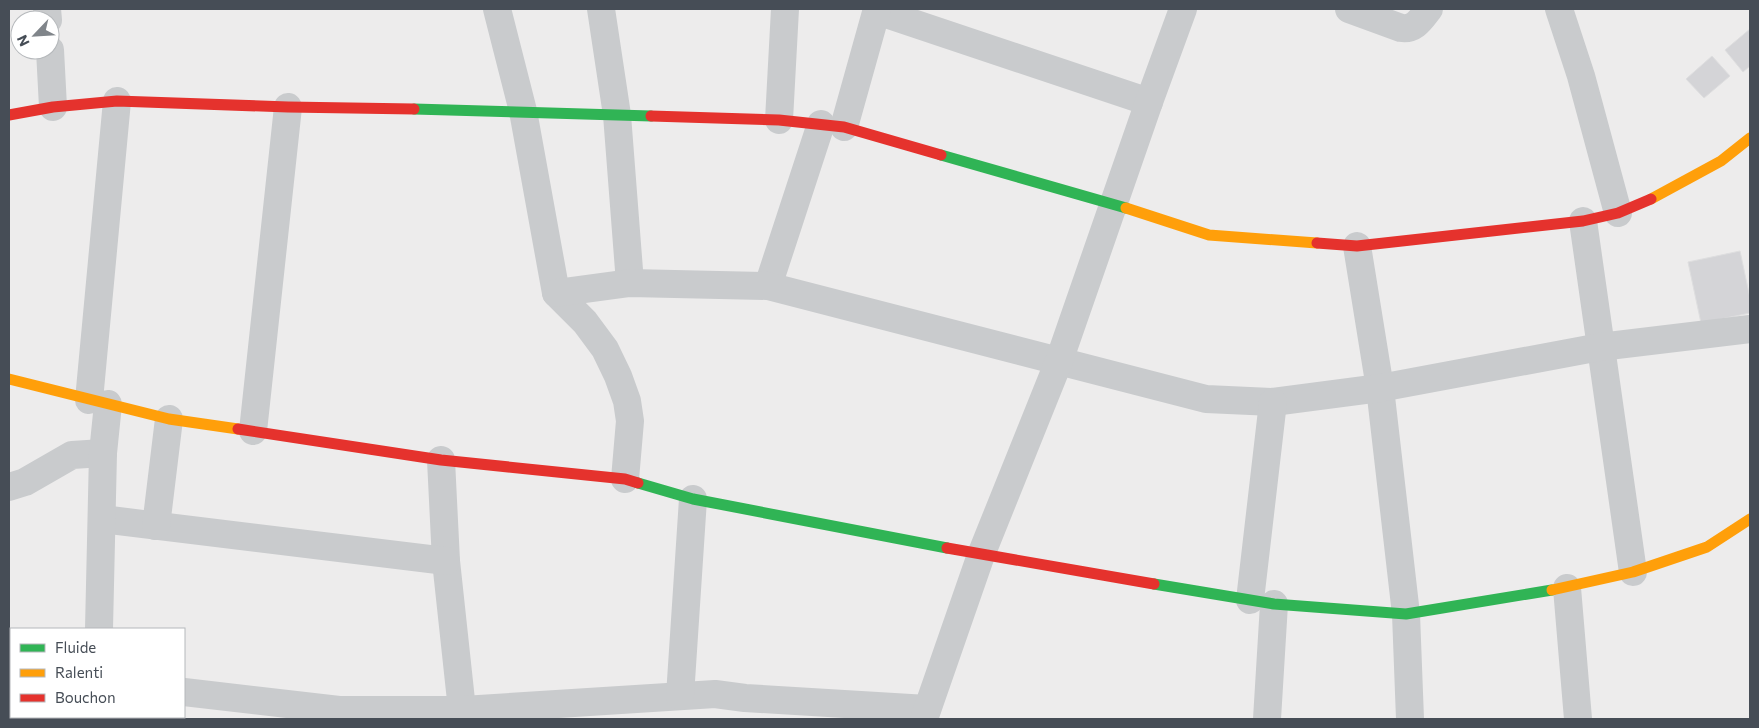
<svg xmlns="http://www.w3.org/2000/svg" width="1759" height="728" viewBox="0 0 1759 728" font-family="Commissioner,sans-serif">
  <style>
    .building { fill: #d4d4d7; stroke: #dededf }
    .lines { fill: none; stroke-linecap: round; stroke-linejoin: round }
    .street { stroke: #c9cbcd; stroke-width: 28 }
    .fast { stroke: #30b455; stroke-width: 11 }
    .slow { stroke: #ff9f0a; stroke-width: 11 }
    .jam { stroke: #e5322d; stroke-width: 11 }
  </style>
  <rect width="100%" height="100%" fill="#edecec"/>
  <g class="building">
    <path d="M1750,29v37l-7,6 -18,-22z"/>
    <path d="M1712,56l18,20 -26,22 -18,-19z"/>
    <path d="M1740,251l10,47v15l-49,10 -13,-61z"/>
  </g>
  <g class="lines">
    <g class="street">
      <path d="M47,9l1,11"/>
      <path d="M497,9l26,102 33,182 29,29 20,27 13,27 9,25 3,20 -5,58"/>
      <path d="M601,9l16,106 13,168"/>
      <path d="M1349,9l52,19c14,2 20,-9 28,-19"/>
      <path d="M1559,9l22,67 37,137"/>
      <path d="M877,11l272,91"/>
      <path d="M50,50l3,57"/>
      <path d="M779,120l6,-111"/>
      <path d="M844,127l33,-118"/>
      <path d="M1583,221l50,351"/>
      <path d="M1357,246l23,142 26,226 4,105"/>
      <path d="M768,286l53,-162"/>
      <path d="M556,293l74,-10 138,3 438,113 67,3 107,-14 220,-41 150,-18"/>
      <path d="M89,400l28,-299"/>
      <path d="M253,431l35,-324"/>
      <path d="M441,460l5,101 17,158"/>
      <path d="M9,487l16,-5 47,-27 31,-2"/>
      <path d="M102,519l344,42"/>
      <path d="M156,526l13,-107"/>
      <path d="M1567,588l11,131"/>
      <path d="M1250,600l23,-198"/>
      <path d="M99,629l4,-176 5,-49"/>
      <path d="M184,692l155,18h124l252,-16 30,4 182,11"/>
      <path d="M680,696l13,-197"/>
      <path d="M98,717v2"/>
      <path d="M924,719l57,-164 78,-194 90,-259 34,-93"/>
      <path d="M1267,719l7,-115"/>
    </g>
    <g class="fast">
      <path d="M414,109l237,7"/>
      <path d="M941,155l185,53"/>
      <path d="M638,483l55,16 254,49"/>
      <path d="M1154,584l120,20 132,10 146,-24"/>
    </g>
    <g class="slow">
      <path d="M1651,199l70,-38 29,-23"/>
      <path d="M1126,208l83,27 108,8"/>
      <path d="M9,379l160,40 69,10"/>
      <path d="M1552,590l81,-18 74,-25 43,-28"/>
    </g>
    <g class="jam">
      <path d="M9,115l44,-8 64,-6 171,6 126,2"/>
      <path d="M651,116l128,4 65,7 97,28"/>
      <path d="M1317,243l40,3 226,-25 35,-8 33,-14"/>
      <path d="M238,429l203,31 184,19 13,4"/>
      <path d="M947,548l207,36"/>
    </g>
  </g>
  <rect width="1759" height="728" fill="none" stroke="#464d56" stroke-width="20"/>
  <rect x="10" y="628" width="175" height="90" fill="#ffffff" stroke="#b5b8bb"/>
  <rect x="20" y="644" width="25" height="8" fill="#30b455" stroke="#b5b8bb"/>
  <text x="55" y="653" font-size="15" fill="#464d56">Fluide</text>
  <rect x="20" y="669" width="25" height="8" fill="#ff9f0a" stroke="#b5b8bb"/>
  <text x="55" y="678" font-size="15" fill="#464d56">Ralenti</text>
  <rect x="20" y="694" width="25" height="8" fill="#e5322d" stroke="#b5b8bb"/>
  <text x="55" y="703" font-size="15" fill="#464d56">Bouchon</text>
  <g transform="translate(35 35) rotate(245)"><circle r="24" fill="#ffffff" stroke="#b5b8bb"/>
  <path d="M0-4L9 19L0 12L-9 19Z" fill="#80858a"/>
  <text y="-8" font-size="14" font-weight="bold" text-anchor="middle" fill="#464d56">N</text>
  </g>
</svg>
